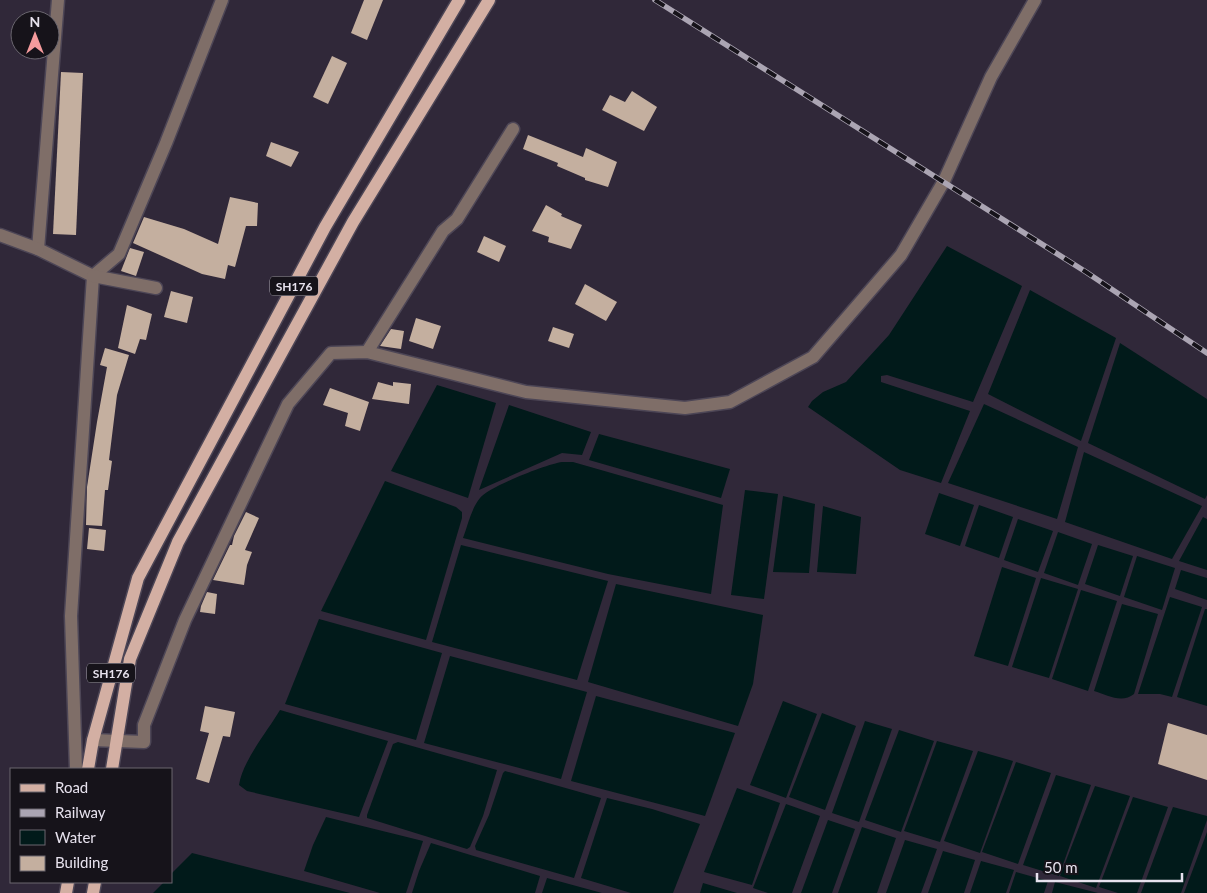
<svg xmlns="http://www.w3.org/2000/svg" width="1207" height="893" viewBox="0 0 1207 893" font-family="Lato,sans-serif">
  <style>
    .water { fill: #011a1a }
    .building { fill: #c4af9f }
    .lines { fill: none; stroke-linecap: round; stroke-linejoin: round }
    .minor-casing { stroke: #4d4656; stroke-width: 15 }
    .major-casing { stroke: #4d4656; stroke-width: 15 }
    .minor { stroke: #7f6e68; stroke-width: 12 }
    .major { stroke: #d3afa3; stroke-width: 12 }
    .rail-casing { stroke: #aba5b3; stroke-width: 5.5 }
    .rail { stroke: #16131a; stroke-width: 4; stroke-dasharray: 11; stroke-linecap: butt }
    .labels { text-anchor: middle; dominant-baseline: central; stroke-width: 5; stroke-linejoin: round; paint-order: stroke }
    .shield { fill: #16131a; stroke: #a8a4ae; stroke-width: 1 }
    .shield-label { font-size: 12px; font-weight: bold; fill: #e7e2ee }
  </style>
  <rect width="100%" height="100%" fill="#302839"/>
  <g class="water">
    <path d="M947,246l75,40 -49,116 -86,-27 -6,1v6l89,29 -29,72 -41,-13 -92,-63 4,-6 11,-9 23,-10 43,-47z"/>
    <path d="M1030,290l86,48 -35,103 -93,-47z"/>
    <path d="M1120,343l87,56v96l-2,4 -117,-56z"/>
    <path d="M437,385l59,18 -28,95 -77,-27z"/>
    <path d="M984,404l94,43 -21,72 -109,-36z"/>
    <path d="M509,405l82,27 -9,23 -20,-2 -83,37z"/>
    <path d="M599,434l131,35 -9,29 -132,-38z"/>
    <path d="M1084,452l118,54 -30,53 -107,-37z"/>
    <path d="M562,462h11l150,43 -12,89 -103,-20 -145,-36c5,-13 8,-29 17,-40 8,-11 67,-34 82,-36z"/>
    <path d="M385,481l71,26 6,5v6l-36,122 -105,-29z"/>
    <path d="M745,490l33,4 -14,105 -33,-4z"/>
    <path d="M939,493l35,12 -14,41 -35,-12z"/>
    <path d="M783,496l32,8 -6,69 -36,-1z"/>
    <path d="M979,505l34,12 -14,41 -34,-12z"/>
    <path d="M823,506l38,11 -5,57 -39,-2z"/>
    <path d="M1203,517l4,2v51l-28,-9z"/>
    <path d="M1018,519l35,12 -15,41 -34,-12z"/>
    <path d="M1058,532l34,12 -14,41 -34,-12z"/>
    <path d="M461,545l147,36 -31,99 -145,-38z"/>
    <path d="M1098,545l35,11 -13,40 -35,-12z"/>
    <path d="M1137,556l38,12 -13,42 -38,-13z"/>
    <path d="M1002,567l34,11 -28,88 -34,-10z"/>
    <path d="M1181,570l26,8v22l-32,-11z"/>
    <path d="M1041,578l37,11 -29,89 -37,-11z"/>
    <path d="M616,584l147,31 -10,69 -15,42 -150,-44z"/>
    <path d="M1081,590l36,11 -29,90 -36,-12z"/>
    <path d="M1170,597l32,10 -30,90 -12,-3h-22z"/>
    <path d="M1122,604l36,10 -24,80c-12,10 -27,1 -40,-3z"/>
    <path d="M1205,609h2v97l-30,-9z"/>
    <path d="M319,619l123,34 -26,87 -131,-36z"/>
    <path d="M450,656l137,36 -26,87 -137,-36z"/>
    <path d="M596,696l139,37 -30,83 -134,-35z"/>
    <path d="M783,701l34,13 -31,84 -36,-13z"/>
    <path d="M280,710l108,31 -29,76 -112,-26 -8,-6c4,-25 28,-53 41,-75z"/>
    <path d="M822,713l34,13 -31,84 -36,-13z"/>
    <path d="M865,721l27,8 -33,93 -27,-9z"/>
    <path d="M899,730l35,11 -33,91 -36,-12z"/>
    <path d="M937,741l36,10 -33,91 -36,-11z"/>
    <path d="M398,742l99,28 -14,46 -13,31 -3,2 -100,-31v-3l26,-71z"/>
    <path d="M978,751l35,10 -33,92 -36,-12z"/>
    <path d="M1016,762l35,11 -33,91 -36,-12z"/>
    <path d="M505,771l96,27 -27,80 -98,-28 -1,-4 14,-31 14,-42z"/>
    <path d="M1056,775l35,10 -32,91 -36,-11z"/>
    <path d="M1095,786l35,10 -34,92 -36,-12z"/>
    <path d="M737,788l43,15 -28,82 -48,-13z"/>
    <path d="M1133,797l35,10 -31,86h-19l-19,-6z"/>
    <path d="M607,798l45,11 48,15 -27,69h-42l-50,-15z"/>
    <path d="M786,804l34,12 -28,77h-24l-15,-5z"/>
    <path d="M1173,807l34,9v4l-26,73h-40z"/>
    <path d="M326,817l97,24 -17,52h-26l-76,-22 9,-26z"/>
    <path d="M828,820l27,9 -23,64h-31z"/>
    <path d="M862,827l34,11 -19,55h-39z"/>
    <path d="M1207,832v61h-23z"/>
    <path d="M905,840l32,9 -16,44h-35z"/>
    <path d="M431,843l109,33 -5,17h-123l7,-22z"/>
    <path d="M943,851l32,9 -11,33h-36z"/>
    <path d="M192,853l158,40h-197l11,-11h7v-8z"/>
    <path d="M981,861l33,9 -8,23h-36z"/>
    <path d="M1016,872l32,9 -4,12h-35z"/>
    <path d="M547,878l55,15h-60z"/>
    <path d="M1055,882l43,11h-46z"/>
    <path d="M703,883l34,10h-37z"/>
  </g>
  <g class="building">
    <path d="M364,0h19l-16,40 -16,-7z"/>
    <path d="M332,56l15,7 -19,41 -15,-7z"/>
    <path d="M61,72l22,1 -7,162 -23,-1z"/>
    <path d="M632,91l25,16 -13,24 -42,-21 8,-15 15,7z"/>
    <path d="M528,135l55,22 3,-9 31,14 -9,25 -23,-7v-2l-28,-12 1,-3 -35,-14z"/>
    <path d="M271,142l28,10 -8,15 -25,-11z"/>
    <path d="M230,197l28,6 -1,23h-11l-11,41 -7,-2 -3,14 -23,-5 -69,-31 11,-26 40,12 34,15z"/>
    <path d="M546,205l16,9 -1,2 21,9 -11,24 -23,-7 1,-5 -17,-6z"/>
    <path d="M484,236l22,10 -7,16 -22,-10z"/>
    <path d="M130,248l14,4 -8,24 -15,-5z"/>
    <path d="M585,284l32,18 -11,19 -31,-17z"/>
    <path d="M171,291l22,6 -6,26 -23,-6z"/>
    <path d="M127,305l25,9 -6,26 -6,-1 -5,15 -17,-6z"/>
    <path d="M416,318l25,8 -8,23 -24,-8z"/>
    <path d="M553,327l21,7 -5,14 -21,-7z"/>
    <path d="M391,329l13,2 -3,18 -21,-3z"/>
    <path d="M105,348l24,7 -12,40 -8,65 3,1 -4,29h-3l-3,36 -16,-1 1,-38 10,-65 10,-55 -7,-2z"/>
    <path d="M378,382l15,4v-4l18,2 -2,20 -37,-5z"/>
    <path d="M330,388l39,14 -9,29 -15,-5 3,-13 -25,-8z"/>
    <path d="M246,512l13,6 -14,32 7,2 -5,13 -3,20 -31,-5 17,-35h2l2,-9z"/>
    <path d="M89,528l17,2 -2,21 -17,-2z"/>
    <path d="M207,592l10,2 -2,20 -15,-2 1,-6z"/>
    <path d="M205,706l30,6 -5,25 -7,-1 -14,47 -13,-4 13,-46 -9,-2z"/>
    <path d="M1168,723l39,12v45l-49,-16z"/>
  </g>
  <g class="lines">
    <defs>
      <g id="minor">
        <path d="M58,0l-20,249 55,27 -22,340 5,153"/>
        <path d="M0,235l38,14"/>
        <path d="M93,276l26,-22 47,-111 56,-143"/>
        <path d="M93,276l63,12"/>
        <path d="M367,352l76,-121 14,-12 56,-90"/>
        <path d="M93,740l51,2v-17l41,-105 103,-216 43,-51 36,-1 159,40 159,16 45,-6 83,-45 88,-102 43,-74 47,-104 44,-77"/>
      </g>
      <g id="major">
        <path d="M88,769l5,-29 45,-162 187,-351 134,-227"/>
        <path d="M112,769l18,-110 48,-117 175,-320 136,-222"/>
        <path d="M66,893l2,-11"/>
        <path d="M93,893l2,-11"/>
      </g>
    </defs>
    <use href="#minor" class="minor-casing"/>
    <use href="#major" class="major-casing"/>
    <use href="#minor" class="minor"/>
    <use href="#major" class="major"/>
    <defs>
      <path id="rail" d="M655,0l431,272 121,81"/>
    </defs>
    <use href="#rail" class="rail-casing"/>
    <use href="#rail" class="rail"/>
  </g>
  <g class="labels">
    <g class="shield">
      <rect x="270" y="276.5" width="48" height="19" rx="4"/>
      <rect x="87" y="663.5" width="48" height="19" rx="4"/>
    </g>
    <g class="shield-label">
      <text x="294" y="286">SH176</text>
      <text x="111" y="673">SH176</text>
    </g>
  </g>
  <rect x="10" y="768" width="162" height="115" fill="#16131a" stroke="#6a666f"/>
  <rect x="20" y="784" width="25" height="8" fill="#d3afa3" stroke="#6a666f"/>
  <text x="55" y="793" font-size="15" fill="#e7e2ee">Road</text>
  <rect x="20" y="809" width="25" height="8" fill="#aba5b3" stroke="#6a666f"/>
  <text x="55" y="818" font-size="15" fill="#e7e2ee">Railway</text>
  <rect x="20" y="830" width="25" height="15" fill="#011a1a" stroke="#6a666f"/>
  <text x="55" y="843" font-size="15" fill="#e7e2ee">Water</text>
  <rect x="20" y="856" width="25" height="15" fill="#c4af9f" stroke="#6a666f"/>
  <text x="55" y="868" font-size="15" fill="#e7e2ee">Building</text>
  <g transform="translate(35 35)"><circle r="24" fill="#16131a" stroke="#6a666f"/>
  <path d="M0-4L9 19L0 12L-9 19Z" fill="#f59b9d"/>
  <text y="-8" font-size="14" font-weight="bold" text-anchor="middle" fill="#e7e2ee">N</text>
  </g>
  <path d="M1037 873v8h145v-8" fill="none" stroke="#e7e2ee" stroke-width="2.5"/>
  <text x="1044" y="873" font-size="15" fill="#e7e2ee" stroke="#16131a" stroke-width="4" paint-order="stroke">50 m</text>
</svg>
